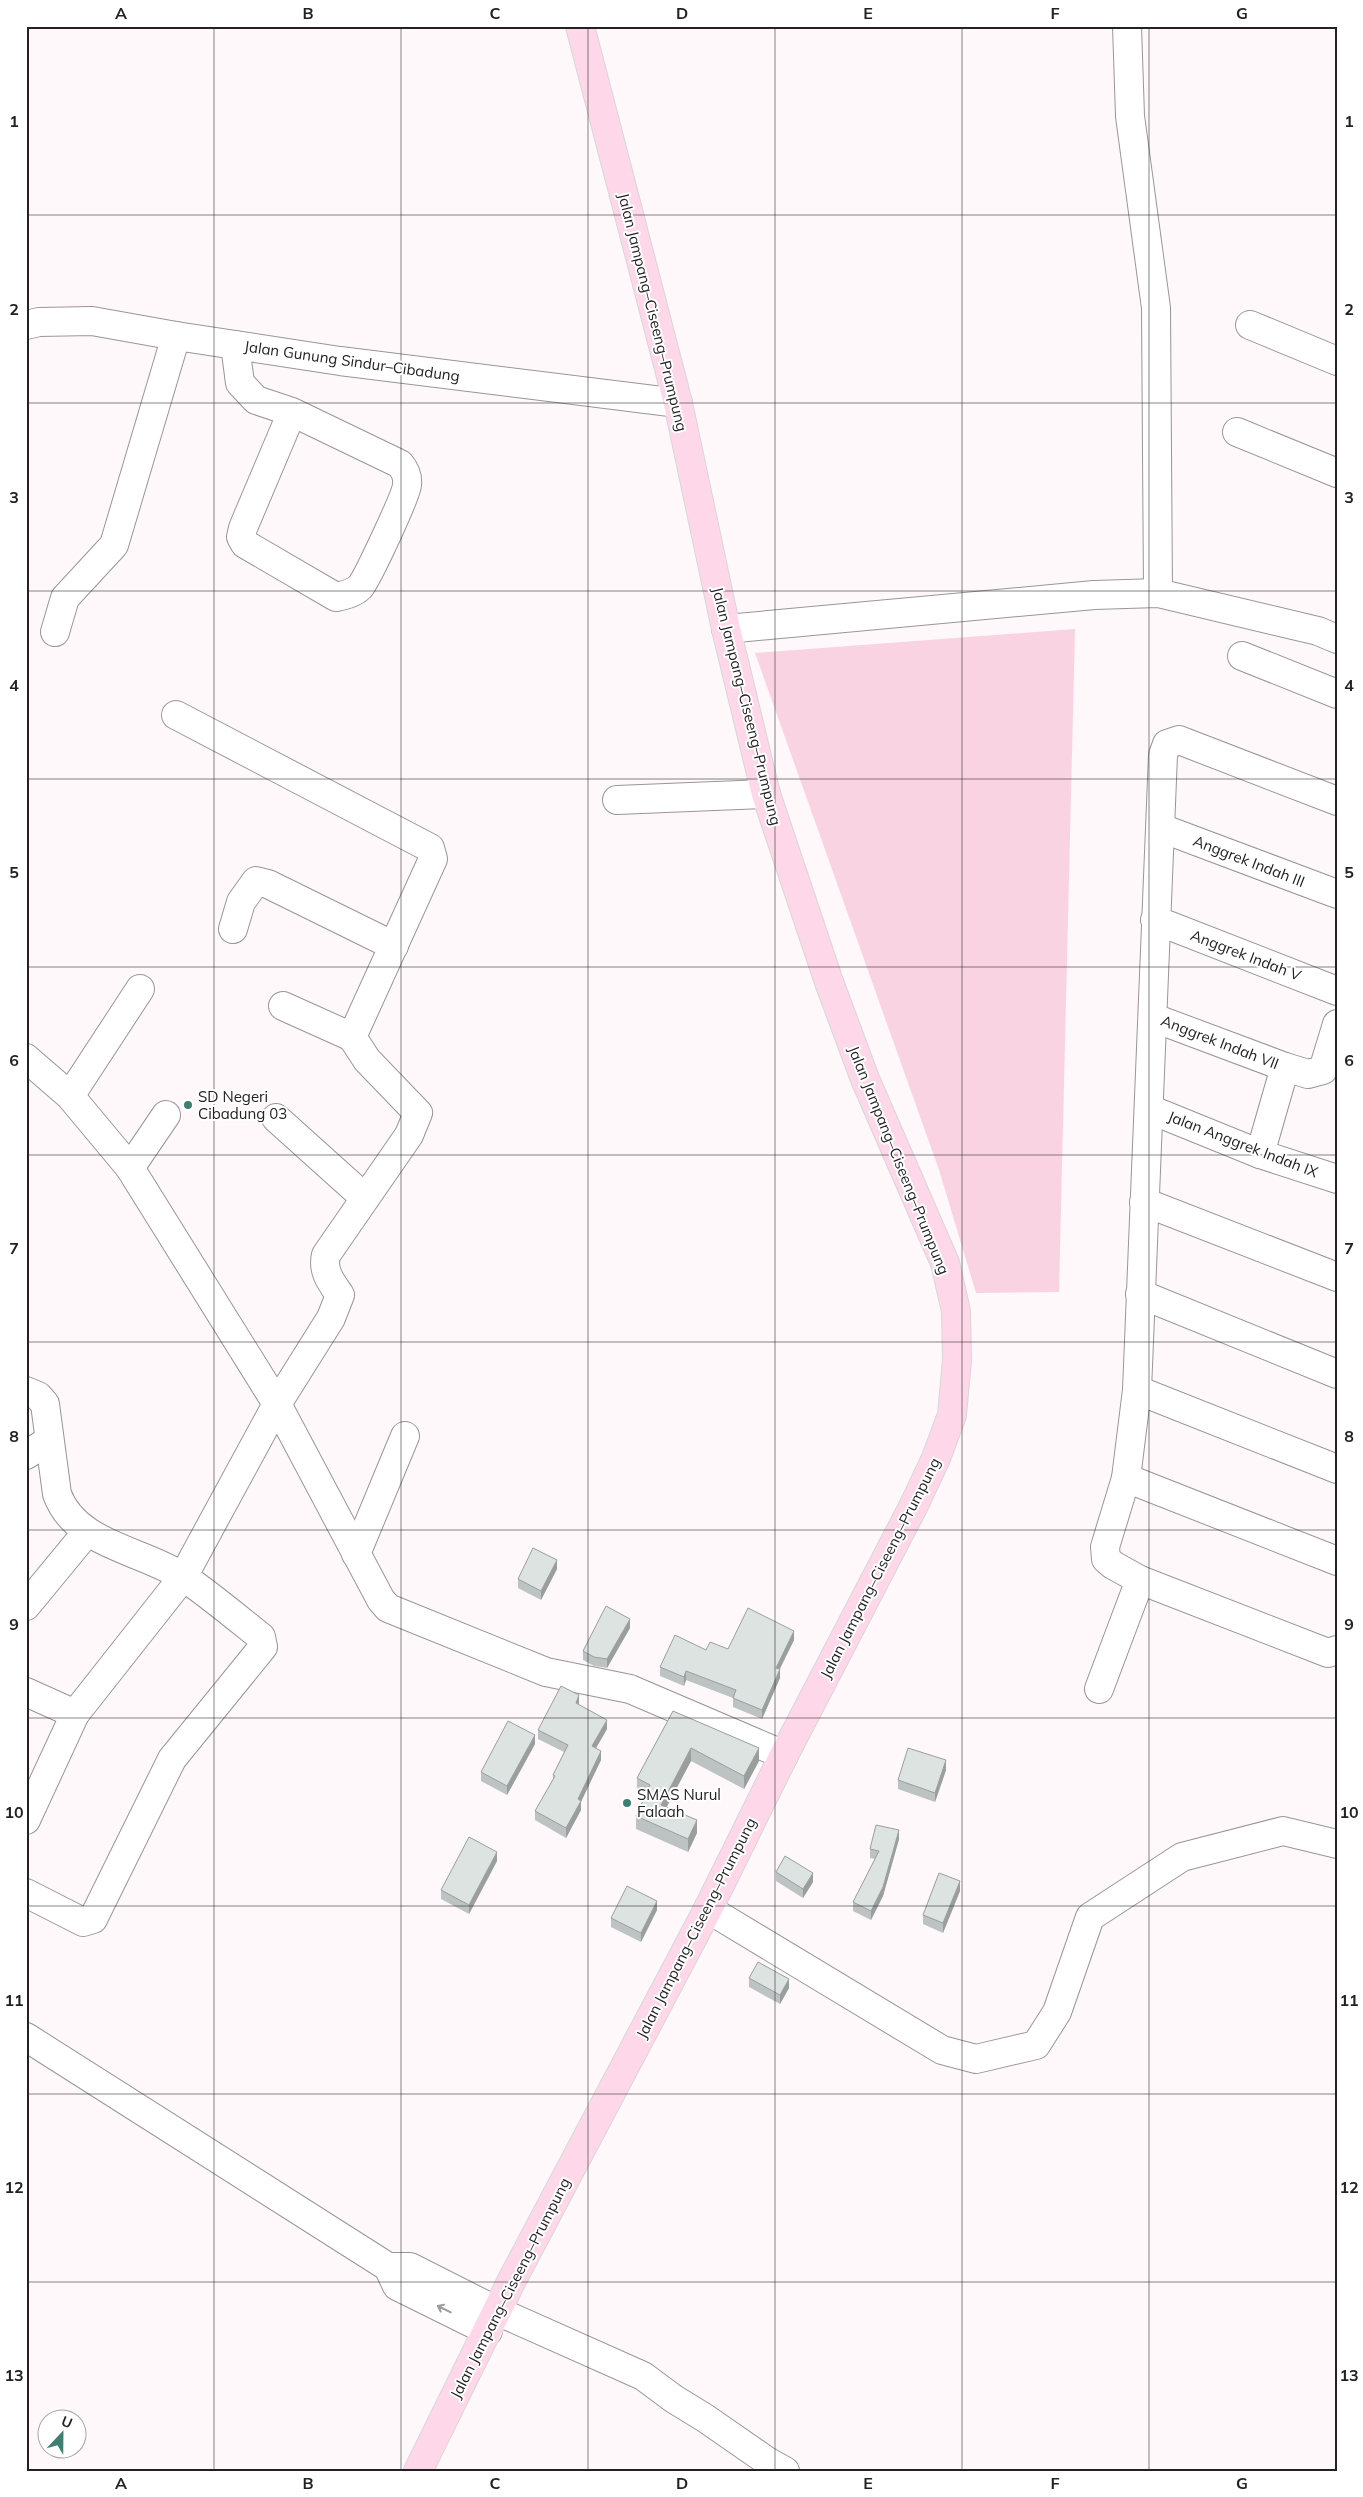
<svg xmlns="http://www.w3.org/2000/svg" width="1363" height="2497" viewBox="0 0 1363 2497" font-family="Mulish,sans-serif">
  <style>
    .green { fill: #fad3e3 }
    .lines { fill: none; stroke-linecap: round; stroke-linejoin: round }
    .minor-casing { stroke: #9a9597; stroke-width: 30 }
    .major-casing { stroke: #d7d7d7; stroke-width: 30 }
    .minor { stroke: #fff; stroke-width: 28 }
    .major { stroke: #fed7e8; stroke-width: 28 }
    .wall { fill: #bdc3c2 }
    .shaded-wall { fill: #9a9f9e }
    .building { fill: #dce3e1; stroke: #9a9f9e }
    .oneway { stroke: #9c9b9c }
    .grid { fill: none; stroke: #232122; stroke-width: 1; stroke-opacity: 0.55 }
    .poi-dot { fill: #3c8072; stroke: #fff; stroke-width: 2 }
    .labels { text-anchor: middle; dominant-baseline: central; stroke-width: 4; stroke-linejoin: round; paint-order: stroke }
    .street-label { font-size: 15px; fill: #232122; stroke: #fff }
    .poi-label { font-size: 15px; fill: #232122; stroke: #fff; text-anchor: start }
    .neatline { fill: none; stroke: #232122; stroke-width: 2 }
    .grid-label { font-size: 16px; text-anchor: middle; font-weight: bold; fill: #232122 }
  </style>
  <rect width="100%" height="100%" fill="#fef8fa"/>
  <path class="green" d="M1075,629l-16,663 -83,1 -37,-123 -184,-517z"/>
  <g class="lines">
    <defs>
      <g id="minor">
        <path d="M1127,26l3,90 26,192 2,285"/>
        <path d="M26,325l13,-3 53,-1 84,15 164,25 338,42"/>
        <path d="M1250,325l87,36"/>
        <path d="M235,345l5,38 16,17 36,12 -49,116 -2,9 4,7 91,53c9,-2 18,-4 24,-10 7,-8 46,-91 47,-102 1,-8 -2,-15 -7,-21l-108,-52"/>
        <path d="M1237,432l100,41"/>
        <path d="M726,629l368,-34 64,-2 160,38 19,8"/>
        <path d="M55,632l10,-34 49,-53 62,-209"/>
        <path d="M1242,656l95,38"/>
        <path d="M617,800l149,-6"/>
        <path d="M1337,801l-158,-61 -12,4 -4,11 -26,635 -11,88 -21,69 1,12 7,6 27,15 188,73 9,-3"/>
        <path d="M1161,828l176,66"/>
        <path d="M1155,920l182,71"/>
        <path d="M233,929l8,-27 15,-21 12,3 126,62"/>
        <path d="M283,1006l69,31"/>
        <path d="M1154,1018l131,49"/>
        <path d="M26,1058l44,38 60,72 147,236 104,196 7,8 158,64 84,17 154,66"/>
        <path d="M70,1096l70,-107"/>
        <path d="M1149,1109l111,45 77,25"/>
        <path d="M276,1118l89,80"/>
        <path d="M1260,1154l25,-87 23,7 15,-4 14,-46"/>
        <path d="M130,1168l36,-53"/>
        <path d="M1144,1202l193,75"/>
        <path d="M1140,1294l197,80"/>
        <path d="M1137,1390l200,79"/>
        <path d="M26,1391l12,5 7,8 12,90c19,52 87,56 128,84 26,18 51,39 76,59l2,10 -91,112 -79,160 -10,3 -57,-29"/>
        <path d="M26,1455l22,-14"/>
        <path d="M1126,1478l211,83"/>
        <path d="M356,1554l49,-118"/>
        <path d="M26,1606l61,-74"/>
        <path d="M1099,1689l41,-109"/>
        <path d="M26,1692l49,22"/>
        <path d="M26,1820l49,-106 108,-137 94,-173 54,-86 9,-23c-9,-13 -18,-24 -14,-40l83,-120 9,-22 -51,-53 -15,-23 81,-178 -3,-11 -254,-133"/>
        <path d="M708,1909l234,141 34,9 60,-14 21,-33 33,-95 92,-60 101,-26 54,13"/>
        <path d="M26,2037l362,230 9,19 91,45"/>
        <path d="M388,2267h22l87,44 146,65 31,23 31,19 62,43 18,10"/>
      </g>
      <path id="major" d="M418,2471l94,-191 196,-371 76,-154 130,-250 22,-47 16,-43 5,-55 -1,-49 -11,-48 -80,-184 -36,-97 -63,-188 -40,-165 -48,-226 -98,-377"/>
    </defs>
    <use href="#minor" class="minor-casing"/>
    <use href="#major" class="major-casing"/>
    <use href="#minor" class="minor"/>
    <use href="#major" class="major"/>
  </g>
  <g class="wall">
    <path d="M557,1569l-16,31 -23,-12v-9z"/>
    <path d="M630,1628l-23,40 -13,-2 -11,-6v-9z"/>
    <path d="M794,1640l-14,29v9l-18,41 -29,-12v-9l-47,-18 -2,6 -24,-10v-9l46,-17 22,-1z"/>
    <path d="M579,1705l28,24 -11,19 5,12 -20,41v9l-15,28 -31,-18v-9l18,-31v-5l11,-23 -26,-13v-9z"/>
    <path d="M673,1711l86,50 -15,28 -53,-28 -24,46 30,26 -9,19 -52,-23v-13l9,-21 -8,-4v-13z"/>
    <path d="M535,1744l-28,51 -26,-14v-9z"/>
    <path d="M946,1770l-11,32 -37,-13v-9z"/>
    <path d="M899,1839l-16,57 -12,24 -18,-9v-9l22,-43 -5,-1v-9z"/>
    <path d="M497,1861l-28,53 -28,-15v-9z"/>
    <path d="M776,1872l37,10 -10,16 -27,-17z"/>
    <path d="M960,1891l-17,42 -20,-9v-9z"/>
    <path d="M657,1910l-16,32 -30,-15v-9z"/>
    <path d="M749,1978l40,10 -9,16 -31,-17z"/>
  </g>
  <g class="shaded-wall">
    <path d="M557,1560v9l-16,31v-9z"/>
    <path d="M630,1619v9l-23,40v-9z"/>
    <path d="M794,1631v9l-18,36v-8z"/>
    <path d="M780,1669v9l-18,41v-9z"/>
    <path d="M686,1671v9l-2,6v-9z"/>
    <path d="M579,1695v10l-3,-2z"/>
    <path d="M607,1720v9l-15,26v-9z"/>
    <path d="M535,1735v9l-28,51v-9z"/>
    <path d="M691,1748v13l-30,56v-12z"/>
    <path d="M759,1748v13l-15,28v-13z"/>
    <path d="M601,1751v9l-20,42v-1v9l-15,28v-10l12,-29z"/>
    <path d="M946,1760v10l-11,32v-9z"/>
    <path d="M697,1820v13l-9,19v-13z"/>
    <path d="M899,1830v9l-16,57 -12,24v-9z"/>
    <path d="M497,1852v9l-28,53v-9z"/>
    <path d="M813,1873v9l-10,16v-9z"/>
    <path d="M960,1881v10l-17,42v-10z"/>
    <path d="M657,1901v9l-16,32v-9z"/>
    <path d="M789,1979v9l-9,16v-9z"/>
  </g>
  <g class="building">
    <path d="M533,1548l24,12 -16,31 -23,-12z"/>
    <path d="M606,1606l24,13 -23,40 -13,-2 -11,-6z"/>
    <path d="M748,1608l46,23 -18,37 4,1 -18,41 -29,-12 3,-8 -50,-19 -2,6 -24,-10 15,-32 31,15 4,-8 18,7z"/>
    <path d="M561,1686l18,9 -3,8 31,17 -15,26 9,5 -23,48 3,2 -15,27 -31,-17 20,-35 -2,-1 15,-30 -30,-15z"/>
    <path d="M673,1711l86,37 -15,28 -53,-28 -30,57 36,15 -9,19 -52,-23 14,-31 -13,-7z"/>
    <path d="M508,1721l27,14 -28,51 -26,-14z"/>
    <path d="M908,1748l38,12 -11,33 -37,-13z"/>
    <path d="M876,1825l23,5 -16,57 -12,24 -18,-9 26,-51 -9,-2z"/>
    <path d="M469,1837l28,15 -28,53 -28,-15z"/>
    <path d="M785,1856l28,17 -10,16 -27,-17z"/>
    <path d="M939,1873l21,8 -17,42 -20,-8z"/>
    <path d="M627,1886l30,15 -16,32 -30,-15z"/>
    <path d="M758,1962l31,17 -9,16 -31,-17z"/>
  </g>
  <defs><path id="oneway-shaft" d="M-6 0H5M1.5-3L5.5 0L1.5 3" fill="none" stroke-width="1.6" stroke-linecap="round" stroke-linejoin="round" transform="scale(1.25)"/></defs>
  <use class="oneway" href="#oneway-shaft" transform="translate(444 2309) rotate(-154)"/>
  <path class="grid" d="M214,26v2445M401,26v2445M588,26v2445M775,26v2445M962,26v2445M1149,26v2445M26,215h1311M26,403h1311M26,591h1311M26,779h1311M26,967h1311M26,1155h1311M26,1342h1311M26,1530h1311M26,1718h1311M26,1906h1311M26,2094h1311M26,2282h1311"/>
  <g class="poi-dot">
    <circle cx="188" cy="1105" r="5"/>
    <circle cx="627" cy="1803" r="5"/>
  </g>
  <g class="labels">
    <g class="street-label">
      <text transform="translate(653 312) rotate(76)">Jalan Jampang–Ciseeng–Prumpung</text>
      <text transform="translate(352 361) rotate(8)">Jalan Gunung Sindur–Cibadung</text>
      <text transform="translate(747 706) rotate(76)">Jalan Jampang–Ciseeng–Prumpung</text>
      <text transform="translate(1249 861) rotate(21)">Anggrek Indah III</text>
      <text transform="translate(1246 955) rotate(21)">Anggrek Indah V</text>
      <text transform="translate(1220 1042) rotate(21)">Anggrek Indah VII</text>
      <text transform="translate(1243 1144) rotate(21)">Jalan Anggrek Indah IX</text>
      <text transform="translate(899 1160) rotate(68)">Jalan Jampang–Ciseeng–Prumpung</text>
      <text transform="translate(880 1568) rotate(-63)">Jalan Jampang–Ciseeng–Prumpung</text>
      <text transform="translate(696 1928) rotate(-63)">Jalan Jampang–Ciseeng–Prumpung</text>
      <text transform="translate(510 2288) rotate(-63)">Jalan Jampang–Ciseeng–Prumpung</text>
    </g>
    <g class="poi-label">
      <text x="198" y="1096">SD Negeri<tspan x="198" dy="17">Cibadung 03</tspan></text>
      <text x="637" y="1794">SMAS Nurul<tspan x="637" dy="17">Falaah</tspan></text>
    </g>
  </g>
  <rect width="1363" height="2497" fill="none" stroke="#ffffff" stroke-width="55"/>
  <g transform="translate(62 2434) rotate(22)"><circle r="24" fill="#ffffff" stroke="#a7a6a7"/>
  <path d="M0-4L9 19L0 12L-9 19Z" fill="#3c8072"/>
  <text y="-8" font-size="14" font-weight="bold" text-anchor="middle" fill="#232122">U</text>
  </g>
  <rect x="28" y="28" width="1308" height="2442" class="neatline"/>
  <g class="grid-label">
    <text x="121" y="19">A</text>
    <text x="308" y="19">B</text>
    <text x="495" y="19">C</text>
    <text x="682" y="19">D</text>
    <text x="868" y="19">E</text>
    <text x="1055" y="19">F</text>
    <text x="1242" y="19">G</text>
    <text x="14" y="127">1</text>
    <text x="1349" y="127">1</text>
    <text x="14" y="315">2</text>
    <text x="1349" y="315">2</text>
    <text x="14" y="503">3</text>
    <text x="1349" y="503">3</text>
    <text x="14" y="691">4</text>
    <text x="1349" y="691">4</text>
    <text x="14" y="878">5</text>
    <text x="1349" y="878">5</text>
    <text x="14" y="1066">6</text>
    <text x="1349" y="1066">6</text>
    <text x="14" y="1254">7</text>
    <text x="1349" y="1254">7</text>
    <text x="14" y="1442">8</text>
    <text x="1349" y="1442">8</text>
    <text x="14" y="1630">9</text>
    <text x="1349" y="1630">9</text>
    <text x="14" y="1818">10</text>
    <text x="1349" y="1818">10</text>
    <text x="14" y="2006">11</text>
    <text x="1349" y="2006">11</text>
    <text x="14" y="2193">12</text>
    <text x="1349" y="2193">12</text>
    <text x="14" y="2381">13</text>
    <text x="1349" y="2381">13</text>
    <text x="121" y="2489">A</text>
    <text x="308" y="2489">B</text>
    <text x="495" y="2489">C</text>
    <text x="682" y="2489">D</text>
    <text x="868" y="2489">E</text>
    <text x="1055" y="2489">F</text>
    <text x="1242" y="2489">G</text>
  </g>
</svg>
